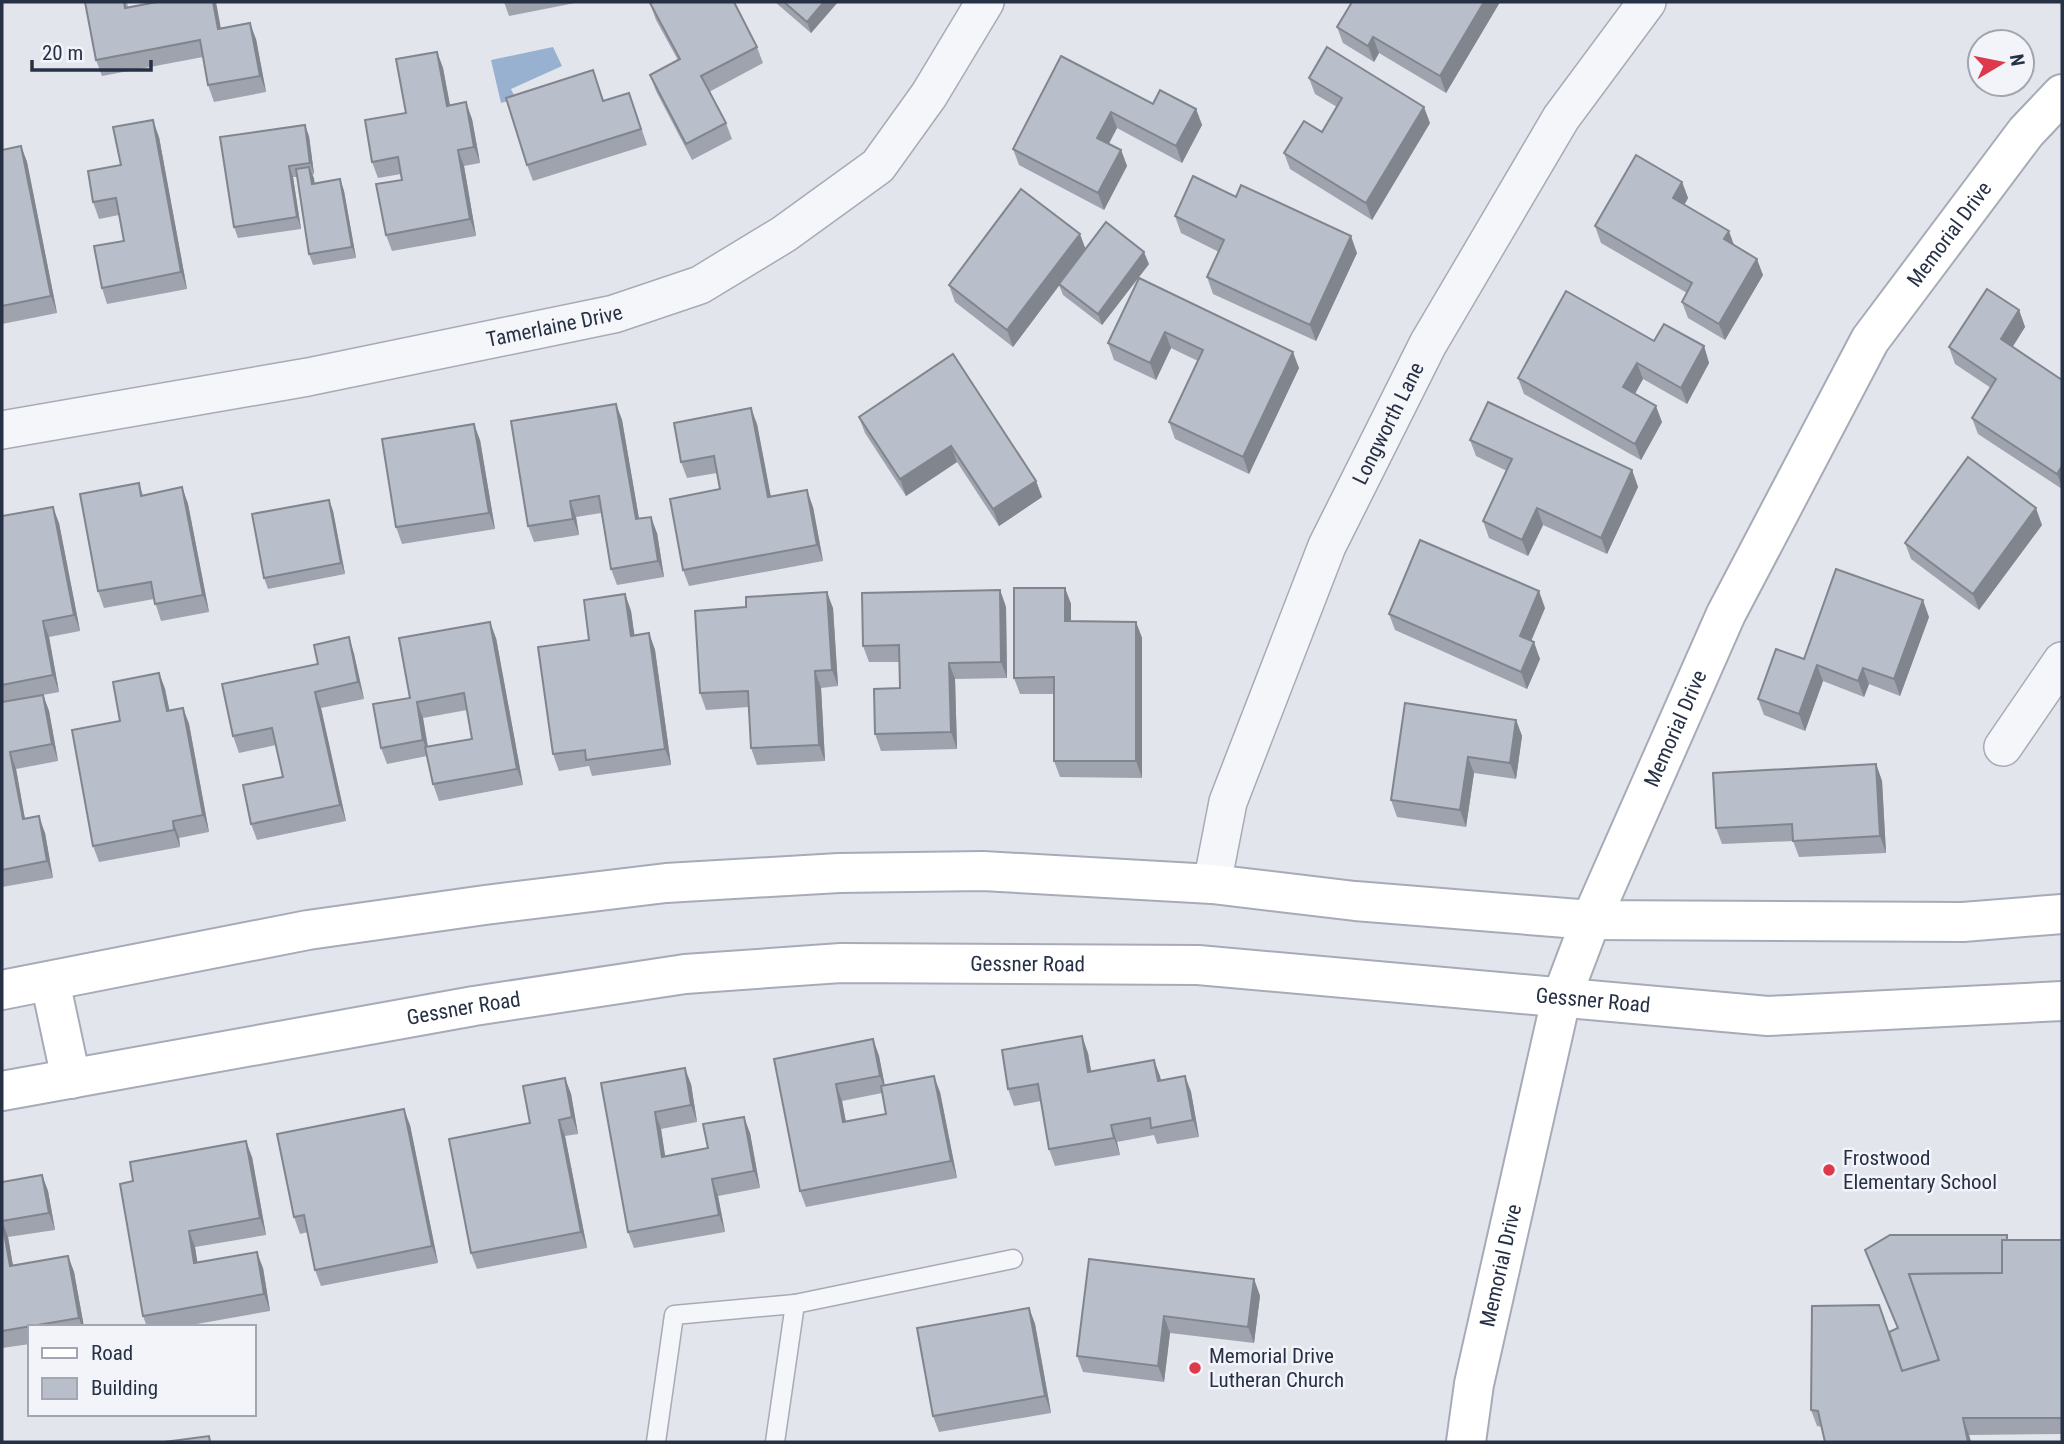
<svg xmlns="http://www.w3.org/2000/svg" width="2064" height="1444" viewBox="0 0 2064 1444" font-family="'Roboto Condensed',sans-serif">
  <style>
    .water { fill: #99b1d0 }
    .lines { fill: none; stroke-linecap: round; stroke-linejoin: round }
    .lane-casing { stroke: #a6abb7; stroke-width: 21 }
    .street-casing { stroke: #a6abb7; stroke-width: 40 }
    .secondary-casing { stroke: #a6abb7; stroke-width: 42 }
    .lane { stroke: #f5f6f9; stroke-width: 18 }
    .street { stroke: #f5f6f9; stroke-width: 37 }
    .secondary { stroke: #fff; stroke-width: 38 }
    .wall { fill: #9ea3ae; fill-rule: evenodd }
    .shaded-wall { fill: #81858d }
    .building { fill: #b8beca; stroke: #81858d; stroke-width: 2 }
    .poi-dot { fill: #de394b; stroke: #f2f4f9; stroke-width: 2.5 }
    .labels { text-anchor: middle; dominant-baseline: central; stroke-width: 5; stroke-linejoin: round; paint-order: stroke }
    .street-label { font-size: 21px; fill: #273146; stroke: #f2f4f9 }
    .poi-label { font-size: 21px; fill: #273146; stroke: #f2f4f9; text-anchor: start }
  </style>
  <rect width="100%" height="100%" fill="#e2e5ec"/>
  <path class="water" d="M553,47l9,19 -51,23 5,10 -15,4 -10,-43z"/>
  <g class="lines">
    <defs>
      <g id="lane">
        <path d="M656,1442l18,-127 121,-11 218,-45"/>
        <path d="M775,1442l20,-138"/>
      </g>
      <g id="street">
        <path id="s1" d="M2,430l306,-53 306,-63 86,-29 84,-51 94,-68 51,-71 56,-93"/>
        <path d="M2003,747l59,-86"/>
        <path id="s2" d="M1212,884l16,-82 99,-256 101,-202 133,-226 86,-116"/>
      </g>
      <g id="secondary">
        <path d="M50,981l21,98"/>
        <path d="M2,990l306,-60 177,-25 181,-22 173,-10 144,-2 229,13 143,17 236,19 372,2 99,-8"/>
        <path id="s3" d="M2,1091l472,-85 211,-32 156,-11 357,2 570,51 294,-15"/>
        <path id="s4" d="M1466,1442l8,-58 87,-385 30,-79 135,-306 144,-274 156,-208 36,-38"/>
      </g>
    </defs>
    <use href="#lane" class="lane-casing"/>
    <use href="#street" class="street-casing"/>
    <use href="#secondary" class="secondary-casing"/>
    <use href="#lane" class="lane"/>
    <use href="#street" class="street"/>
    <use href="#secondary" class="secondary"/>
  </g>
  <g class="wall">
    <path d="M85,2h42l1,5 93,21 35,11 10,53 -52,10 -6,-17 -5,-28 -101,19 -6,-16z"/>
    <path d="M504,2h76l-71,14z"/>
    <path d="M775,2h63l-27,31z"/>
    <path d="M1500,2l-54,91 -67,-40 -5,9 -31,-19 -6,-16z"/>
    <path d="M650,3l107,44 6,16 -54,29 17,31 6,16 -40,21 -36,-69 -6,-16 28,-15 -22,-40z"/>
    <path d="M437,52l6,16 7,37 22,14 8,44 -16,3 12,70 -84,15 -6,-16 16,-55 -1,-6 -23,4 -6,-16 34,-49z"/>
    <path d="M1061,56l92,48 43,5 6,16 -20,38 -65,-35 -8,16 12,6 6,16 -23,44 -85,-45 -6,-16z"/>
    <path d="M593,70l11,31 31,8 12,36 -114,36 -6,-16z"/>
    <path d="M1309,78l121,45 -58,97 -82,-51 -6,-16 38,-21 15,-25 -22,-13z"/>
    <path d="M309,136l5,38 -2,1 2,8 26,-4 4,12 12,67 -43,7 -4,-11 -12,-77h-4l8,52 -63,9 -4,-11z"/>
    <path d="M159,137l28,152 -80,15 -5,-16 22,-47 -5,-26 -20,4 -6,-17 28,-37z"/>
    <path d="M21,146l6,16 30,151 -55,11v-174z"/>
    <path d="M1682,182l6,16 -4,7 51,40 28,30 -38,65 -37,-22 -6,-16 5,-9 -86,-50 -6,-17z"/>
    <path d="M1175,216l182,37 -41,88 -103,-47 -6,-17 12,-25 -38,-19z"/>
    <path d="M1085,249l64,15 -47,61 -39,-30 -4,-10 -46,62 -58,-45 -6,-17z"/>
    <path d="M1139,278l160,90 -50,106 -74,-35 -6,-17 29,-61 -27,-13 -15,32 -42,-20 -6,-17z"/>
    <path d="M2019,310l6,17 -13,20 50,33v109l-84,-55 -6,-16 19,-30 -36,-24 -6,-17z"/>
    <path d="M1654,341l50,5 5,17 -22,41 -44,-25 -8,15 27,28 -21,38 -117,-66 -6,-16z"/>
    <path d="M953,354l83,127 6,16 -43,29 -42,-64 -51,34 -41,-63 -6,-16z"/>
    <path d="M616,404l6,16 17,99 18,14 7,44 -47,8 -6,-16 -10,-56 -25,4 3,18 -45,7 -6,-16z"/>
    <path d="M757,424l14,73 42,10 10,54 -134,25 -6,-16 37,-81 -3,-16 -30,5 -6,-16z"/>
    <path d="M480,440l15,89 -93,15 -6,-17z"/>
    <path d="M1470,440l162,30 6,17 -31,67 -64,-29 -15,31 -39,-18 -6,-17 24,-50 -31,-15z"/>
    <path d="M139,483l4,12 39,-8 6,17 21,108 -48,9 -7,-22 -50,9 -6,-17z"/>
    <path d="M329,500l4,11 12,63 -77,15 -4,-11z"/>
    <path d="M2,516l57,7 21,108 -31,6 10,55 -16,3 6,16 9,50 -42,8 9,50 20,14 8,45 -51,9z"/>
    <path d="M2042,525l-63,85 -68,-51 -6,-16z"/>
    <path d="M1065,588l6,16v17l65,1 6,16v140l-82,-1 -6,-16v-67h-34l-6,-16z"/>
    <path d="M1000,590l6,17 1,71 -52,1 2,70 -76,2 -6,-17 25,-46v-26h-31l-6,-16z"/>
    <path d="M625,594l6,17 3,24 15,-2 6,17 16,115 -79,11 -3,-10 -30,5 -6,-17 36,-114z"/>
    <path d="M833,608l5,78 -17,2 4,73 -68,4 -6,-17 -2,-41 -43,3 -6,-17z"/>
    <path d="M1545,608l-14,33 9,18 -13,30 -132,-59 -6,-16z"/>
    <path d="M1929,617l-29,79 -31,-12 -5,13 -41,-16 -18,50 -41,-16 -6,-16 46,-40z"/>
    <path d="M349,637l5,17 10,45 -43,9 25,113 -89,19 -6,-16 32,-47 -7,-32 -37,8 -6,-17z"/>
    <path d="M496,638l27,147 -84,16 -6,-17 -6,-28 -40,8 -6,-16 29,-50zM467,710l5,29 -44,7 -5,-28z"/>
    <path d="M159,673l6,16 4,21 14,-2 6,16 20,108 -30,6 1,9 -81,15 -6,-16 27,-125z"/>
    <path d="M1516,720l6,16 -6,43 -42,-6 -8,54 -69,-10 -6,-17z"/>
    <path d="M1876,764l6,17 4,72 -87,4 -6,-16 -71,3 -6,-16z"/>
    <path d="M873,1039l6,17 6,30 55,6 17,86 -151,29 -6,-16 -26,-132zM882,1093l4,21 -40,8 -4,-21z"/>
    <path d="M1088,1053l3,18 63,-11 7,20 24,-4 6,16 8,45 -42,7 -3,-9 -37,7 3,13 -65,11 -6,-17 -8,-48 -27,5 -6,-17z"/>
    <path d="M565,1078l6,16 7,40 -13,2 22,112 -110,21 -6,-16z"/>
    <path d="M601,1083l90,1 6,38 -36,7 4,28 43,-9 42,-15 10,55 -42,8 7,36 -91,16 -6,-16z"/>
    <path d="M410,1125l28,138 -117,23 -6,-16 -7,-38 -8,2 -6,-17z"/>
    <path d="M252,1157l14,78 -71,12 2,15 66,6 7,43 -90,16h-33l-4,-11 -23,-132z"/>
    <path d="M42,1175l6,16 7,39 -47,7 5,29 55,-10 6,16 10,55h-54v17l-28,4v-166z"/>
    <path d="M2009,1240h53v194l-93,1 2,7h-146l-3,-15 -5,-1 -6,-16 91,-39 -4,-42z"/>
    <path d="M1089,1259l165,20 6,17 -6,47 -84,-10 -6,49 -81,-10 -6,-16z"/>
    <path d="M1029,1308l6,16 16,89 -112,19 -6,-16z"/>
  </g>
  <g class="shaded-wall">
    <path d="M213,2h3l8,43 -6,-16z"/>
    <path d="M824,2h14l-27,31 -4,-11z"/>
    <path d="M1484,2h16l-54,91 -6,-17z"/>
    <path d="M250,23l6,16 10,53 -6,-16z"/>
    <path d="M1373,37l6,16 -5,9 -6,-16z"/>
    <path d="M437,52l6,16 10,54 -6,-16z"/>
    <path d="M466,102l6,17 8,44 -6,-16z"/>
    <path d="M1424,107l6,16 -58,97 -6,-17z"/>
    <path d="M1196,109l6,16 -20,38 -6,-17z"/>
    <path d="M1111,112l6,16 -14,26 -6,-16z"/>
    <path d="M153,120l6,17 28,152 -6,-17z"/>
    <path d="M305,125l4,11 5,38 -4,-11z"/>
    <path d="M21,146l6,16 30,151 -6,-17z"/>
    <path d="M458,150l6,16 12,70 -6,-17z"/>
    <path d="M1121,150l6,16 -23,44 -6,-17z"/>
    <path d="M289,166l4,11 8,52 -4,-12z"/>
    <path d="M309,167l5,11 2,17 -4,-11z"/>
    <path d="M340,179l4,12 12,67 -4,-11z"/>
    <path d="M1682,182l6,16 -9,17 -6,-17z"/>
    <path d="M1729,231l6,17 -11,-9z"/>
    <path d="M1080,234l6,16 -73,97 -6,-17z"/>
    <path d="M1351,236l6,17 -41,88 -6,-16z"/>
    <path d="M1144,252l5,12 -47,61 -4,-11z"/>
    <path d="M1757,259l6,16 -38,65 -6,-16z"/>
    <path d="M2019,310l6,17 -18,29 -6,-17z"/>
    <path d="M1165,332l6,16 -15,32 -6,-17z"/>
    <path d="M1704,346l5,17 -22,41 -6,-16z"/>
    <path d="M1293,352l6,16 -50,106 -6,-17z"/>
    <path d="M1637,363l6,16 -14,25 -6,-17z"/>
    <path d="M616,404l6,16 20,116 -6,-17z"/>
    <path d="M1656,406l6,16 -21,38 -6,-16z"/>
    <path d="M751,408l6,16 17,90 -6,-17z"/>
    <path d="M474,424l6,16 15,89 -6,-16z"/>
    <path d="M951,446l6,16 -51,34 -6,-17z"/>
    <path d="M2062,466v21l-5,-13z"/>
    <path d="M1632,470l6,17 -31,67 -6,-16z"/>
    <path d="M1036,481l6,16 -43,29 -6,-17z"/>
    <path d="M182,487l6,17 21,108 -6,-17z"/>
    <path d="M807,490l6,17 10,54 -6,-16z"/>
    <path d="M329,500l4,11 12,63 -4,-11z"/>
    <path d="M570,501l6,16 3,18 -6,-16z"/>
    <path d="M53,507l6,16 21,108 -6,-16z"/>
    <path d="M1537,508l6,17 -15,31 -6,-16z"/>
    <path d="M2036,508l6,17 -63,85 -6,-16z"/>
    <path d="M651,517l6,16 7,44 -6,-16z"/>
    <path d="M1065,588l6,16v34l-6,-17z"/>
    <path d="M1000,590l6,17 1,71 -6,-16z"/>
    <path d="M1539,591l6,17 -19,45 -6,-17z"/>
    <path d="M827,592l6,16 5,78 -6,-16z"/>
    <path d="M625,594l6,17 6,41 -6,-16z"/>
    <path d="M1923,600l6,17 -29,79 -6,-17z"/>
    <path d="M43,621l6,16 10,55 -6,-17z"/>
    <path d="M490,622l6,16 27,147 -6,-16z"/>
    <path d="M1136,622l6,16v140l-6,-17z"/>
    <path d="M649,633l6,17 16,115 -6,-16z"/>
    <path d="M349,637l5,17 10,45 -6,-17z"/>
    <path d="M1534,642l6,17 -13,30 -6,-17z"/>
    <path d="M949,663l6,16 2,70 -6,-17z"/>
    <path d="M1817,665l6,16 -18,50 -6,-17z"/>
    <path d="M1863,668l6,16 -5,13 -6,-16z"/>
    <path d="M815,671l6,17 4,73 -6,-16z"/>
    <path d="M159,673l6,16 8,38 -6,-16z"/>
    <path d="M315,692l6,16 25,113 -6,-16z"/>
    <path d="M43,695l6,16 9,50 -6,-17z"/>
    <path d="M417,702l6,16 6,38 -6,-16z"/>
    <path d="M183,708l6,16 20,108 -6,-17z"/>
    <path d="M1516,720l6,16 -6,43 -6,-16z"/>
    <path d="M10,752l6,17 12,67 -5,-17z"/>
    <path d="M1468,757l6,16 -8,54 -6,-17z"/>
    <path d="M1876,764l6,17 4,72 -6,-17z"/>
    <path d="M39,816l6,17 8,45 -6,-17z"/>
    <path d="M173,821l6,17 1,9 -6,-17z"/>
    <path d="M1082,1036l6,17 6,35 -6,-16z"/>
    <path d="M873,1039l6,17 7,36 -6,-16z"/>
    <path d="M1154,1060l6,16 4,21 -6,-16z"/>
    <path d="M685,1068l6,16 6,38 -6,-17z"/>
    <path d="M934,1076l6,16 17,86 -6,-17z"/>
    <path d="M1185,1076l6,16 8,45 -6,-17z"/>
    <path d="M565,1078l6,16 7,40 -6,-17z"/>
    <path d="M836,1084l6,17 7,38 -6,-17z"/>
    <path d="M404,1109l6,16 28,138 -6,-17z"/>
    <path d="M655,1112l6,17 7,45 -6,-17z"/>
    <path d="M744,1117l6,16 10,55 -6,-17z"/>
    <path d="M559,1120l6,16 22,112 -6,-16z"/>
    <path d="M1111,1125l6,17 3,13 -6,-17z"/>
    <path d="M246,1141l6,16 14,78 -6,-17z"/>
    <path d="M42,1175l6,16 7,39 -6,-17z"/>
    <path d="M712,1179l6,17 7,36 -6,-17z"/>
    <path d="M2,1221l6,16 8,46 -6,-17z"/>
    <path d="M189,1231l6,16 5,32 -6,-16z"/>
    <path d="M257,1252l6,16 7,43 -6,-17z"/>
    <path d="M68,1256l6,16 10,55h-2l-3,-9z"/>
    <path d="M1254,1279l6,17 -6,47 -6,-16z"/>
    <path d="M1029,1308l6,16 16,89 -6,-17z"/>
    <path d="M1164,1316l6,17 -6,49 -6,-16z"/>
    <path d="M1963,1418l6,17 2,7h-3z"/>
  </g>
  <g class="building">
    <path d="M85,2h39l1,6 32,-6h56l5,27 32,-6 10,53 -52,9 -8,-45 -104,20z"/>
    <path d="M654,2h80l23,45 -56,29 25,47 -40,21 -36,-69 30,-16 -30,-56z"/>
    <path d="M784,2h40l-17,20z"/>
    <path d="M1352,2h132l-44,74 -67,-39 -5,9 -31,-19z"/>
    <path d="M1327,47l97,60 -58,96 -82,-50 20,-32 18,11 20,-34 -33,-20z"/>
    <path d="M437,52l10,54 19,-4 8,45 -16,3 12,69 -84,16 -10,-51 26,-4 -4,-23 -26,5 -7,-42 41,-7 -10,-54z"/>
    <path d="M1061,56l92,48 7,-14 36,19 -20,37 -65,-34 -14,26 24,12 -23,43 -85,-44z"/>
    <path d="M593,70l10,31 26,-8 12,36 -114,36 -21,-67z"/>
    <path d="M153,120l28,152 -79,16 -8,-42 30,-5 -8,-43 -23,4 -5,-31 33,-6 -8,-38z"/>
    <path d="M305,125l5,38 -21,3 8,51 -63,10 -14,-90z"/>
    <path d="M21,146l30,150 -49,10v-156z"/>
    <path d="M1636,155l46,27 -9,16 56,33 -5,8 33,20 -38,65 -37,-22 10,-19 -97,-57z"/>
    <path d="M309,167l3,17 28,-5 12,68 -43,7 -13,-85z"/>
    <path d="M1193,176l43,21 5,-12 110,51 -41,89 -103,-48 17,-37 -49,-24z"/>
    <path d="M1021,189l59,45 -73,96 -58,-45z"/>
    <path d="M1106,222l38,30 -46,62 -39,-30z"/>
    <path d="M1139,278l154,74 -50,105 -74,-35 34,-72 -38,-18 -15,31 -42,-20z"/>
    <path d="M1987,289l32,21 -18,29 61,41v86l-5,8 -85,-56 24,-39 -47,-32z"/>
    <path d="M1566,291l88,50 10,-17 40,22 -23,42 -44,-25 -14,24 33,19 -21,38 -117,-66z"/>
    <path d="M953,354l83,127 -43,28 -42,-63 -51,33 -41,-62z"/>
    <path d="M1488,402l144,68 -31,68 -64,-30 -15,32 -39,-19 29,-62 -42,-19z"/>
    <path d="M616,404l20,115 15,-2 7,44 -47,8 -12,-73 -29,5 3,18 -45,7 -17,-105z"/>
    <path d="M751,408l17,89 39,-7 10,55 -134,25 -13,-71 50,-10 -6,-33 -33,6 -7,-39z"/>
    <path d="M474,424l15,89 -93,14 -14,-88z"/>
    <path d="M1968,457l68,51 -63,86 -68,-51z"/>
    <path d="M139,483l2,13 41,-9 21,108 -48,9 -4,-22 -53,9 -18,-97z"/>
    <path d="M329,500l12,63 -77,15 -12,-64z"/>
    <path d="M53,507l21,108 -31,6 10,54 -51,10v-169z"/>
    <path d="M1420,540l119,51 -19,45 14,6 -13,30 -132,-58z"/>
    <path d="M1836,569l87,31 -29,79 -31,-11 -5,13 -41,-16 -18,49 -41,-15 18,-50 28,10z"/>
    <path d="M1014,588h51v33l71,1v139h-82v-84l-40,1z"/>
    <path d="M1000,590l1,72 -52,1 2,69 -76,2 -1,-45 26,-1 -1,-43 -36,1 -1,-53z"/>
    <path d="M827,592l5,78 -17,1 4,74 -68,3 -3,-57 -48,2 -5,-82 51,-4v-10z"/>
    <path d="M625,594l6,42 18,-3 16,116 -79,11 -1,-10 -32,4 -15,-107 51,-7 -5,-40z"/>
    <path d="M490,622l27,147 -84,15 -8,-37 47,-8 -8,-46 -47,9 6,38 -42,8 -8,-44 37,-6 -11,-60z"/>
    <path d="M349,637l9,45 -43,10 25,113 -89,19 -8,-39 40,-8 -11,-49 -39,8 -11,-52 96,-20 -4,-19z"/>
    <path d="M159,673l8,38 16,-3 20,107 -30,6 1,9 -81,16 -21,-116 48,-9 -7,-39z"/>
    <path d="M43,695l9,49 -42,8 13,67 16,-3 8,45 -45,9v-168z"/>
    <path d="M1405,703l111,17 -6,43 -42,-6 -8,53 -69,-10z"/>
    <path d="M1876,764l4,72 -87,5 -1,-17 -76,4 -3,-55z"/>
    <path d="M1082,1036l6,36 66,-12 4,21 27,-5 8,44 -42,8 -1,-10 -39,7 3,13 -65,11 -11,-65 -30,5 -6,-39z"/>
    <path d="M873,1039l7,37 -44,8 7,38 43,-8 -5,-28 53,-10 17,85 -151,30 -26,-132z"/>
    <path d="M685,1068l6,37 -36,7 7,45 46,-9 -5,-24 41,-7 10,54 -42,8 7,36 -91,17 -27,-149z"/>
    <path d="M565,1078l7,39 -13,3 22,112 -110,21 -22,-114 81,-16 -7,-37z"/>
    <path d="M404,1109l28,137 -117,24 -11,-55 -10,2 -17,-83z"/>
    <path d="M246,1141l14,77 -71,13 5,32 63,-11 7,42 -121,22 -23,-132 13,-3 -3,-19z"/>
    <path d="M42,1175l7,38 -47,8v-39z"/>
    <path d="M2,1221l8,45 58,-10 11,62 -77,13z"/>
    <path d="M1890,1235h117v5h-5v33l-93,1 30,86 -37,11 -13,-39 9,-4 -33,-78z"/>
    <path d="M2002,1240h60v178h-99l5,24h-143l-7,-31 -7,-1 1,-104 67,-1 23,66 37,-11 -30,-86 93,-1z"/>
    <path d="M1089,1259l165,20 -6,48 -84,-11 -6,50 -81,-10z"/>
    <path d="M1029,1308l16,88 -112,20 -16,-88z"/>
    <path d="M209,1436l1,6h-46z"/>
  </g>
  <g class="poi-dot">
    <circle cx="1829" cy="1170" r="7"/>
    <circle cx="1195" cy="1368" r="7"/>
  </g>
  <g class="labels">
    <g class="street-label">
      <text stroke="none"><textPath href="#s4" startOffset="1314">Memorial Drive</textPath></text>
      <text stroke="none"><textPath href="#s1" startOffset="562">Tamerlaine Drive</textPath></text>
      <text stroke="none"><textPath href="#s2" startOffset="495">Longworth Lane</textPath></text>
      <text stroke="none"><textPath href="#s4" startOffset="747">Memorial Drive</textPath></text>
      <text stroke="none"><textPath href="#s3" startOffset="1036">Gessner Road</textPath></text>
      <text stroke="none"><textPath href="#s3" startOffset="1603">Gessner Road</textPath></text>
      <text stroke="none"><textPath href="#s3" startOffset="469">Gessner Road</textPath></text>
      <text stroke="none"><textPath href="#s4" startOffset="180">Memorial Drive</textPath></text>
    </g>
    <g class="poi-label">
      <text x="1843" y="1158">Frostwood<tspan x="1843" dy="24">Elementary School</tspan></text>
      <text x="1209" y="1356">Memorial Drive<tspan x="1209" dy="24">Lutheran Church</tspan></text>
    </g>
  </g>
  <rect width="2064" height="1444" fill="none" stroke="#273146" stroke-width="7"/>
  <rect x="28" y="1325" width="228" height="91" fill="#f2f4f9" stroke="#a1a6b1" stroke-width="2"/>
  <rect x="42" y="1348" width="35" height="10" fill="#ffffff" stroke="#a1a6b1" stroke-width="2"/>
  <text x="91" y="1360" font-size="21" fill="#273146">Road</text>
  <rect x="42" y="1378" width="35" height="21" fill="#b8beca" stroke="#a1a6b1" stroke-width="2"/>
  <text x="91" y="1395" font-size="21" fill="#273146">Building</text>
  <g transform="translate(2001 63) rotate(80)"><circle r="33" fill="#f2f4f9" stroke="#a1a6b1" stroke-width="2"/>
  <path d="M0-5L12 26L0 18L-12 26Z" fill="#de394b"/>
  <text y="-10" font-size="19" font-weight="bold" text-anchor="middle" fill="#273146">N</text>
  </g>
  <path d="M32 60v10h119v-10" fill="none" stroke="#273146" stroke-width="3.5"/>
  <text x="42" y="60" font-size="21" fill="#273146" stroke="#f2f4f9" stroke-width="5" paint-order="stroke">20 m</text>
</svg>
